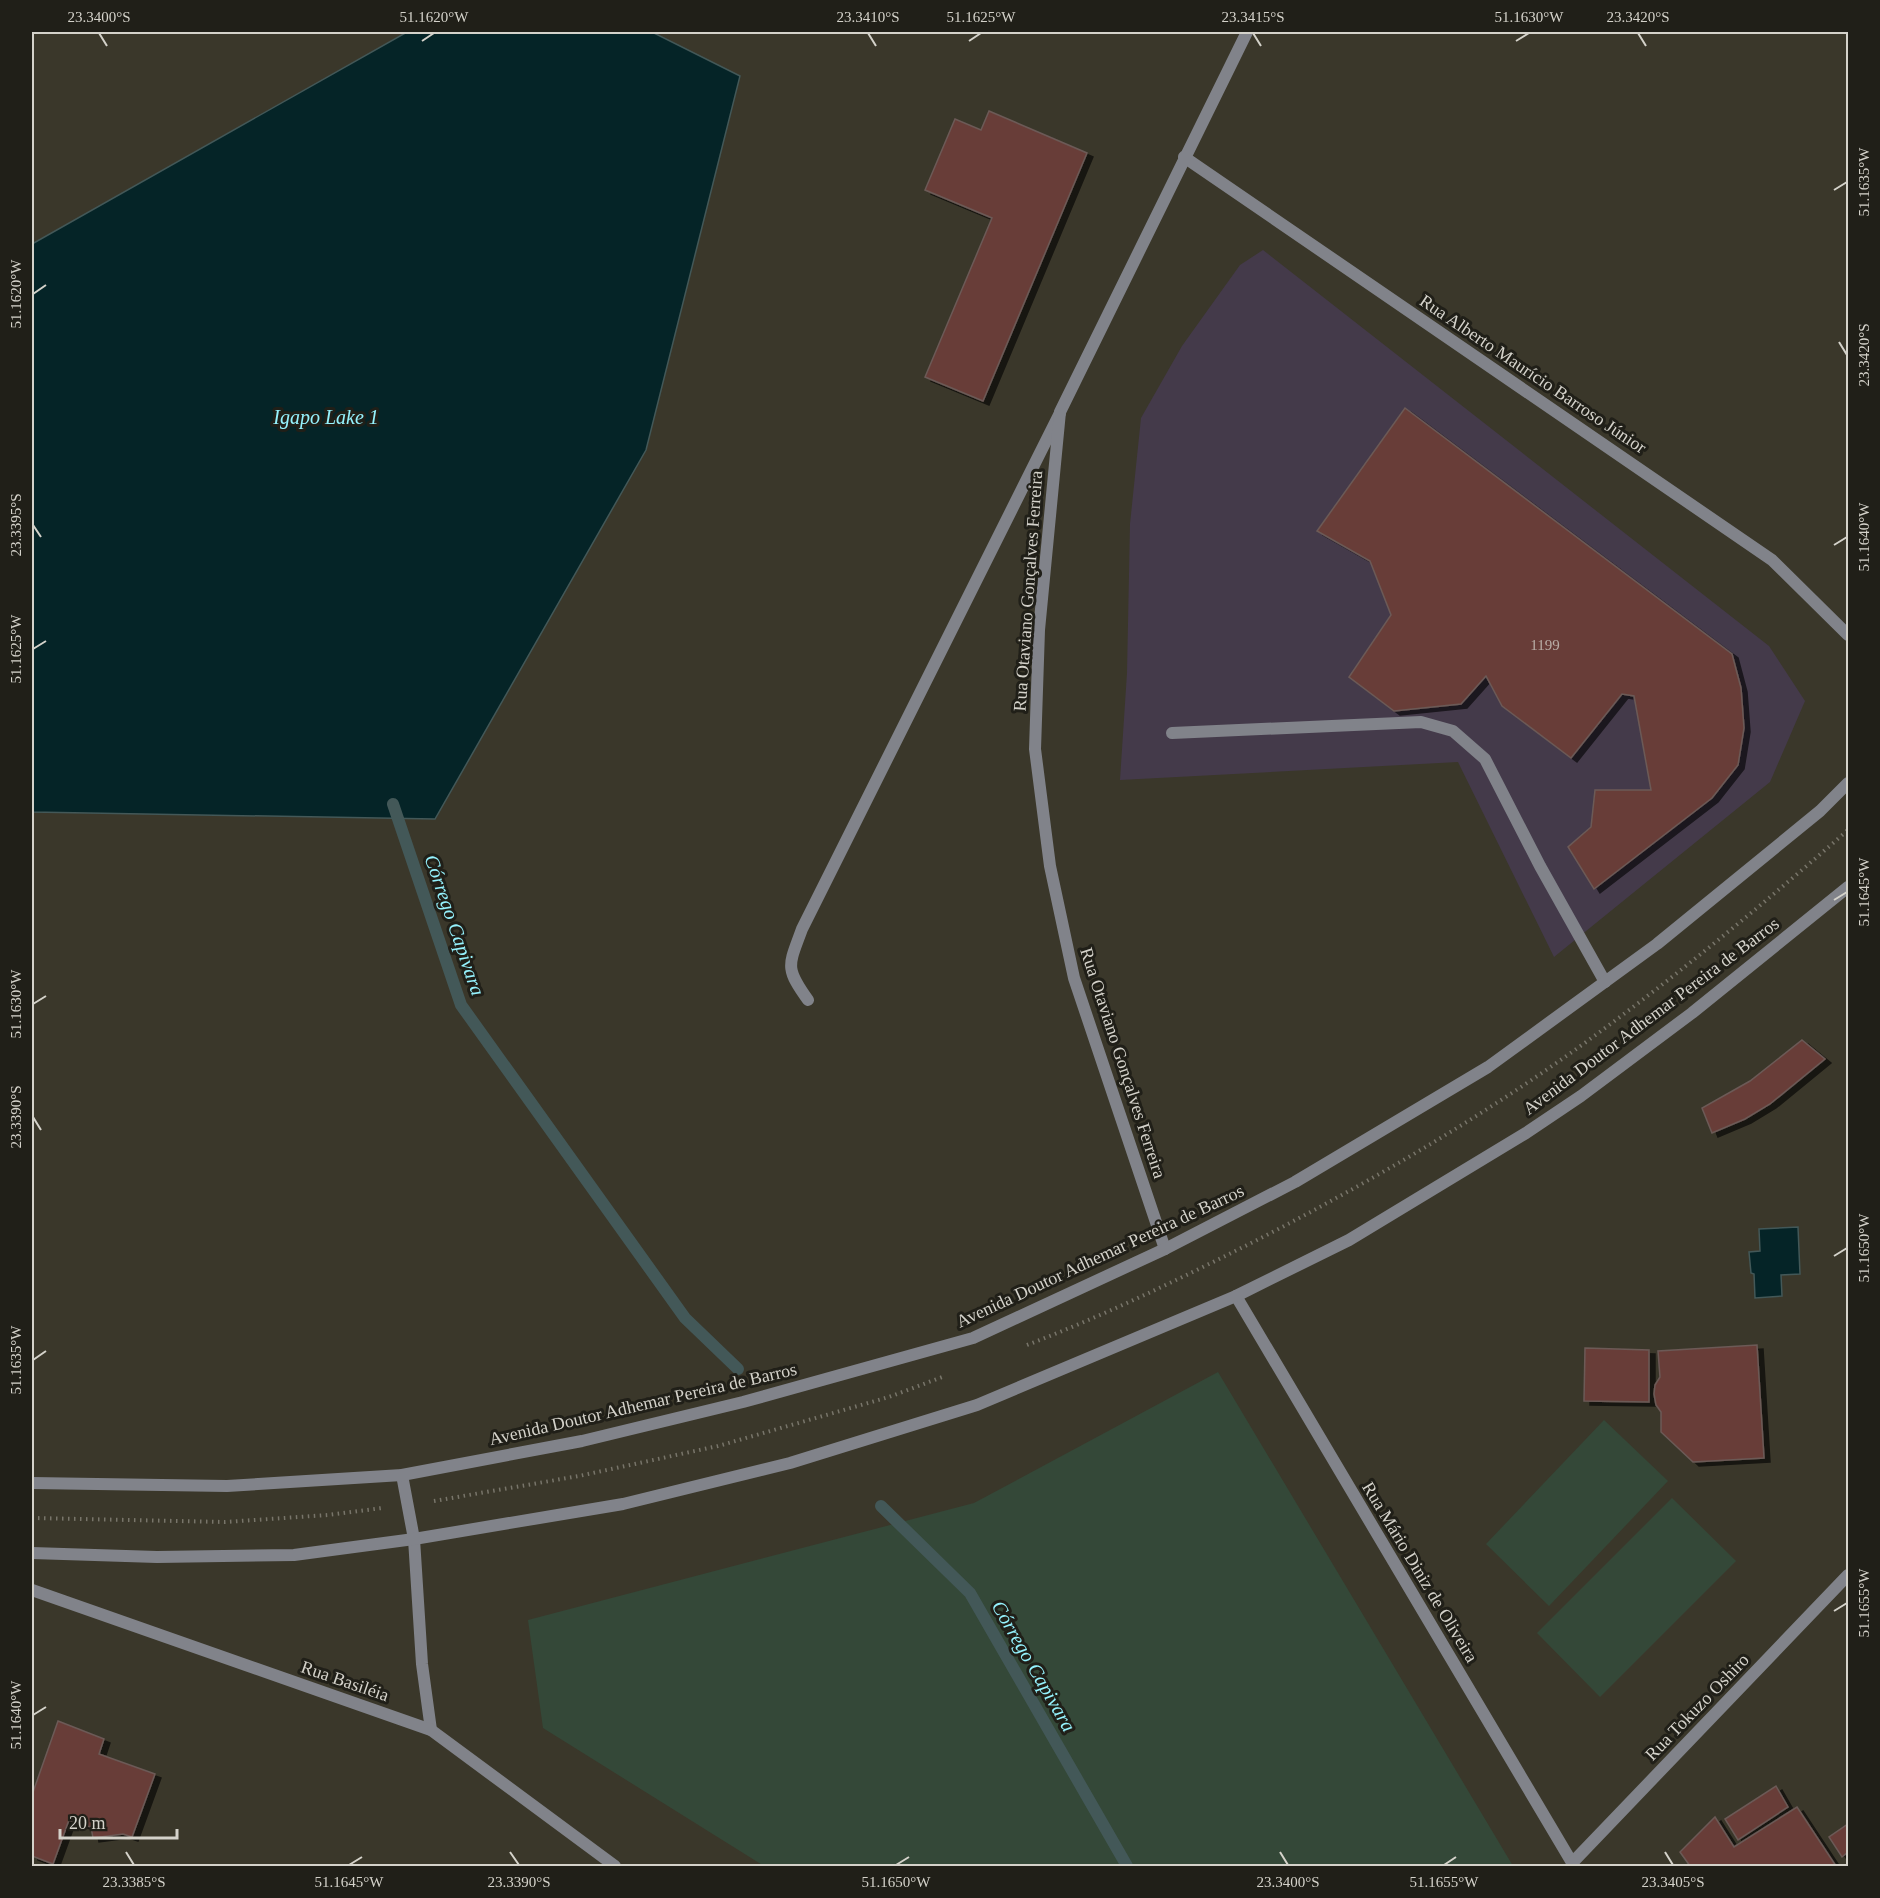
<svg xmlns="http://www.w3.org/2000/svg" width="1880" height="1898" viewBox="0 0 1880 1898" font-family="'Times New Roman',serif">
  <style>
    .medical { fill: #443a4a }
    .green { fill: #344838 }
    .water { fill: #052427; stroke: #435858; stroke-width: 1.5 }
    .lines { fill: none; stroke-linecap: round; stroke-linejoin: round }
    .stream { stroke: #435858; stroke-width: 12 }
    .building { fill: #683e38; stroke: #6c5a57; stroke-width: 1.5; filter: url(#shadow) }
    .path { stroke: #78756a; stroke-width: 4; stroke-dasharray: 1.5 4.5; stroke-linecap: butt }
    .service { stroke: #81838a; stroke-width: 12 }
    .minor { stroke: #81838a; stroke-width: 12 }
    .tertiary { stroke: #81838a; stroke-width: 12 }
    .ticks { fill: none; stroke: #d4d2ca; stroke-width: 2 }
    .labels { text-anchor: middle; dominant-baseline: central; stroke-width: 6; stroke-linejoin: round; paint-order: stroke }
    .number-label { font-size: 15px; fill: #b9ada6 }
    .street-label { font-size: 18px; fill: #d4d2ca; stroke: #201f18 }
    .water-label { font-size: 20px; font-style: italic; fill: #95f2fd; stroke: #201f18 }
    .neatline { fill: none; stroke: #d4d2ca; stroke-width: 2 }
    .ticks-label { font-size: 15px; text-anchor: middle; fill: #d4d2ca }
  </style>
  <defs>
    <filter id="shadow"><feDropShadow dx="6" dy="4" stdDeviation="0" flood-color="#0009"/></filter>
  </defs>
  <rect width="100%" height="100%" fill="#3a372a"/>
  <path class="medical" d="M1263,250l506,396 36,55 -35,81 -216,175 -96,-195 -338,18 7,-107 3,-149 11,-106 41,-72 58,-81z"/>
  <g class="green">
    <path d="M1218,1372l295,494h-749l-221,-138 -15,-108 446,-117z"/>
    <path d="M1604,1420l64,61 -119,125 -63,-62z"/>
    <path d="M1672,1498l64,63 -136,136 -63,-64z"/>
  </g>
  <g class="water">
    <path d="M407,32h245l88,44 -94,374 -211,369 -403,-7v-568z"/>
    <path d="M1798,1227l2,47 -19,1 1,21 -27,2 -1,-24 -3,-1 -2,-21 11,-1 -1,-22z"/>
  </g>
  <g class="lines">
    <g class="stream">
      <path d="M393,804l68,201 224,313 53,51"/>
      <path d="M881,1506l89,87 157,273"/>
    </g>
  </g>
  <g class="building">
    <path d="M989,111l98,42 -104,248 -58,-24 67,-159 -67,-28 30,-71 26,11z"/>
    <path d="M1405,408l327,246 9,34 3,40 -6,37 -26,33 -118,91 -26,-42 23,-20 4,-37h56l-17,-94 -12,-2 -51,64 -69,-52 -16,-30 -25,28 -67,7 -45,-34 42,-62 -21,-54 -53,-30z"/>
    <path d="M1802,1040l23,19 -55,45 -25,15 -33,14 -10,-25 48,-27z"/>
    <path d="M1757,1345l7,113 -71,4 -32,-30v-20l-5,-7 -2,-11 1,-9 5,-8 -2,-26z"/>
    <path d="M1585,1348l64,2v52l-65,-1z"/>
    <path d="M58,1721l46,18 -5,15 56,20 -23,63 -9,-3 -30,4 -2,-11 -22,-7 -16,44 -21,-8v-61z"/>
    <path d="M1776,1786l12,21 -50,33 -13,-21z"/>
    <path d="M1797,1807l39,59h-146l-10,-14 35,-35 19,30z"/>
    <path d="M1848,1824v28l-6,5 -13,-20z"/>
  </g>
  <g class="lines">
    <g class="path">
      <path d="M1027,1345c81,-31 159,-69 236,-108 116,-60 229,-126 334,-203 87,-64 170,-133 251,-204"/>
      <path d="M434,1501l145,-25 139,-30 171,-49 56,-21"/>
      <path d="M32,1518l193,4 103,-7 54,-7"/>
    </g>
    <g class="service">
      <path d="M1172,733l249,-11 32,9 32,28 55,107 65,116"/>
      <path d="M808,1000c-24,-33 -19,-35 -6,-71l258,-516"/>
    </g>
    <g class="minor">
      <path d="M1184,157l588,403 76,75"/>
      <path d="M1165,1249l-91,-271 -24,-112 -15,-117 4,-119 21,-218 187,-380"/>
      <path d="M1236,1296l338,570"/>
      <path d="M402,1475l12,64 8,125 9,66"/>
      <path d="M32,1590l399,140 184,136"/>
      <path d="M1572,1863l276,-288"/>
    </g>
    <g class="tertiary">
      <path d="M32,1483l195,3 175,-11 180,-34 161,-39 230,-64 192,-89 130,-67 193,-115 169,-123 163,-133 28,-28"/>
      <path d="M32,1553l125,4 137,-2 120,-16 209,-35 167,-41 187,-58 259,-109 113,-56 177,-107 55,-37 111,-83 156,-126"/>
    </g>
  </g>
  <path class="ticks" d="M99,33l8,13M868,33l8,13M1253,33l8,13M1638,33l8,13M422,41l12,-8M969,41l12,-8M1516,41l13,-8M1834,190l13,-8M33,294l13,-9M1839,342l8,13M33,525l8,12M1834,545l13,-8M33,649l13,-8M1834,900l13,-8M33,1004l13,-8M33,1117l8,13M1834,1256l13,-8M33,1360l13,-9M1834,1611l13,-8M33,1715l13,-8M126,1852l8,13M510,1852l9,13M1280,1852l8,13M1665,1852l8,13M349,1865l13,-8M896,1865l13,-8M1444,1865l12,-8"/>
  <g class="labels">
    <g class="number-label">
      <text x="1545" y="645">1199</text>
    </g>
    <g class="street-label">
      <text transform="translate(1533 374) rotate(34)">Rua Alberto Maurício Barroso Júnior</text>
      <text transform="translate(1028 591) rotate(-86)">Rua Otaviano Gonçalves Ferreira</text>
      <text transform="translate(1651 1016) rotate(-37)">Avenida Doutor Adhemar Pereira de Barros</text>
      <text transform="translate(1123 1063) rotate(72)">Rua Otaviano Gonçalves Ferreira</text>
      <text transform="translate(1100 1256) rotate(-25)">Avenida Doutor Adhemar Pereira de Barros</text>
      <text transform="translate(643 1404) rotate(-13)">Avenida Doutor Adhemar Pereira de Barros</text>
      <text transform="translate(1420 1572) rotate(59)">Rua Mário Diniz de Oliveira</text>
      <text transform="translate(345 1681) rotate(19)">Rua Basiléia</text>
      <text transform="translate(1697 1707) rotate(-46)">Rua Tokuzo Oshiro</text>
    </g>
    <g class="water-label">
      <text x="326" y="417">Igapo Lake 1</text>
      <text transform="translate(455 925) rotate(71)">Córrego Capivara</text>
      <text transform="translate(1034 1666) rotate(60)">Córrego Capivara</text>
    </g>
  </g>
  <rect width="1880" height="1898" fill="none" stroke="#201f18" stroke-width="66"/>
  <path d="M60 1829v9h117v-9" fill="none" stroke="#d4d2ca" stroke-width="3"/>
  <text x="69" y="1829" font-size="18" fill="#d4d2ca" stroke="#201f18" stroke-width="4.5" paint-order="stroke">20 m</text>
  <rect x="33" y="33" width="1814" height="1832" class="neatline"/>
  <g class="ticks-label">
    <text x="99" y="22">23.3400°S</text>
    <text x="434" y="22">51.1620°W</text>
    <text x="868" y="22">23.3410°S</text>
    <text x="981" y="22">51.1625°W</text>
    <text x="1253" y="22">23.3415°S</text>
    <text x="1529" y="22">51.1630°W</text>
    <text x="1638" y="22">23.3420°S</text>
    <text transform="translate(1864 182) rotate(-90)" y="5">51.1635°W</text>
    <text transform="translate(16 294) rotate(-90)" y="5">51.1620°W</text>
    <text transform="translate(1864 355) rotate(-90)" y="5">23.3420°S</text>
    <text transform="translate(16 525) rotate(-90)" y="5">23.3395°S</text>
    <text transform="translate(1864 537) rotate(-90)" y="5">51.1640°W</text>
    <text transform="translate(16 649) rotate(-90)" y="5">51.1625°W</text>
    <text transform="translate(1864 892) rotate(-90)" y="5">51.1645°W</text>
    <text transform="translate(16 1004) rotate(-90)" y="5">51.1630°W</text>
    <text transform="translate(16 1117) rotate(-90)" y="5">23.3390°S</text>
    <text transform="translate(1864 1248) rotate(-90)" y="5">51.1650°W</text>
    <text transform="translate(16 1360) rotate(-90)" y="5">51.1635°W</text>
    <text transform="translate(1864 1603) rotate(-90)" y="5">51.1655°W</text>
    <text transform="translate(16 1715) rotate(-90)" y="5">51.1640°W</text>
    <text x="134" y="1887">23.3385°S</text>
    <text x="349" y="1887">51.1645°W</text>
    <text x="519" y="1887">23.3390°S</text>
    <text x="896" y="1887">51.1650°W</text>
    <text x="1288" y="1887">23.3400°S</text>
    <text x="1444" y="1887">51.1655°W</text>
    <text x="1673" y="1887">23.3405°S</text>
  </g>
</svg>
